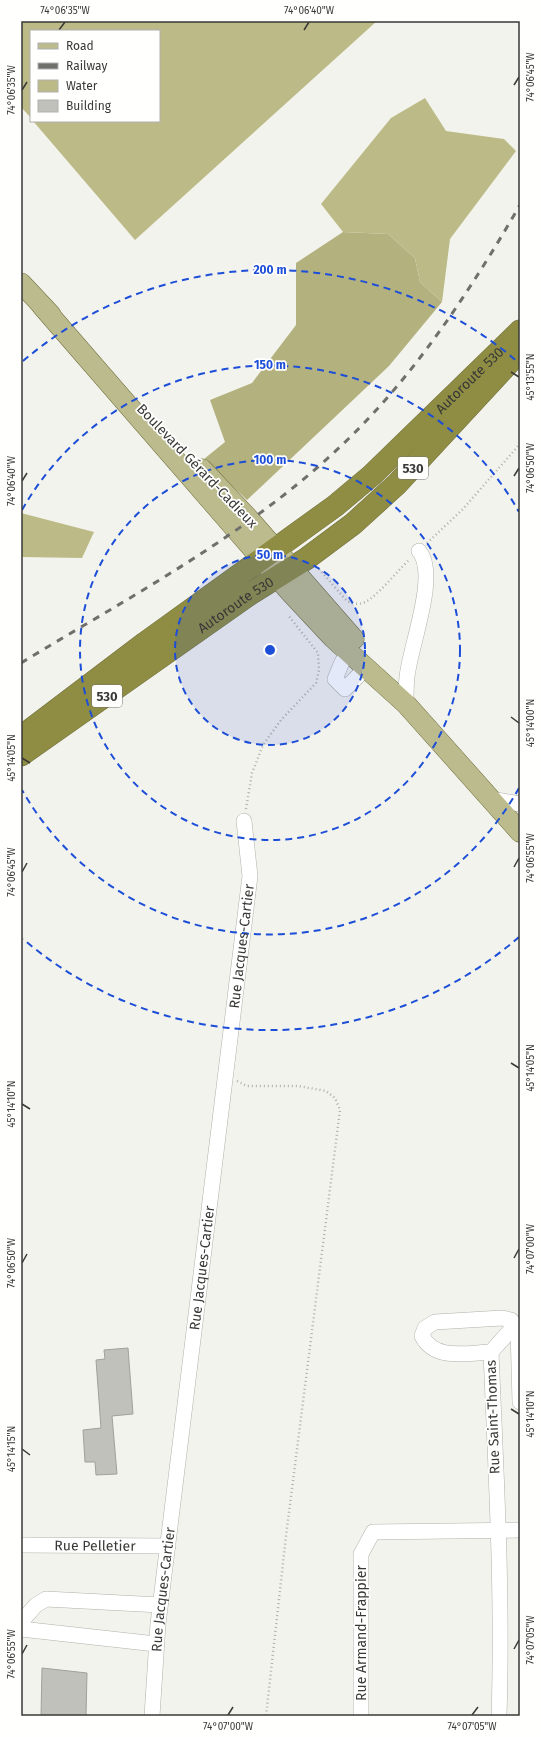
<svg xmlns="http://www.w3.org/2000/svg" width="541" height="1737" viewBox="0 0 541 1737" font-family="'Fira Sans',sans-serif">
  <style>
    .forest { fill: #b3b27f }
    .water { fill: #bcbb87 }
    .building { fill: #c1c1bb; stroke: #a1a19c }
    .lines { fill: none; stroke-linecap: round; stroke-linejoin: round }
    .minor-casing { stroke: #b1b1ab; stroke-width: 16 }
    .major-casing { stroke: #71703f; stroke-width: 21 }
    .highway-casing { stroke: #71703f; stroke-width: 23 }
    .path { stroke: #b0b0ab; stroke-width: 2.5; stroke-dasharray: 1 3; stroke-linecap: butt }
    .minor { stroke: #fff; stroke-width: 15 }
    .major { stroke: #bcbb8e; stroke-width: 20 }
    .highway { stroke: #8f8d43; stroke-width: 22 }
    .rail { stroke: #6f6f6c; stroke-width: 3; stroke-dasharray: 7 7; stroke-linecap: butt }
    .ticks { fill: none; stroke: #393937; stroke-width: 1.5 }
    .ring { fill: none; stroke: #1d4ed8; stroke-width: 2; stroke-dasharray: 7 5 }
    .labels { text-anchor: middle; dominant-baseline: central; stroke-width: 3.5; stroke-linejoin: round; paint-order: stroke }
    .shield { fill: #fffffe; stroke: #747473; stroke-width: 1 }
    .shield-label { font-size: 13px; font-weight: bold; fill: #393937 }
    .street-label { font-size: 14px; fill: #393937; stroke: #fffffe }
    .centre { fill: #1d4ed8; stroke: #fffffe; stroke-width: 2 }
    .ring-label { font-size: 12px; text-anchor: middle; font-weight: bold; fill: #1d4ed8; stroke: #fffffe; stroke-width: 3.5; stroke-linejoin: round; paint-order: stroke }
    .neatline { fill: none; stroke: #393937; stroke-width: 1.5 }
    .ticks-label { font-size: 10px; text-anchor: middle; fill: #393937 }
  </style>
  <rect width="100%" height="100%" fill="#f3f3ed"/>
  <path class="forest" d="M343,232l45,2 27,24 5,24 22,20 -53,64 -142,134 -43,-41 21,-17 -15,-42 42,-17 44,-58v-62z"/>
  <g class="water">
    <path d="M21,21h356l-242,219 -102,-119h126v-90h-128v87l-10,-11z"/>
    <path d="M425,98l21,33 58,8 12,12 -66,88 -8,63 -22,-20 -5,-24 -27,-24 -45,-2 -22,-28 70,-86z"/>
    <path d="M21,513l73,19 -12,26 -61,-1z"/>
  </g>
  <g class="building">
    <path d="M128,1348l5,66 -21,2 5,58 -21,1 -1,-13h-10l-2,-32 18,-2 -5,-68 9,-1 -1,-9z"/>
    <path d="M42,1668l45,5 -1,43h-45z"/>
  </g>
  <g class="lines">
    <defs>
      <g id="minor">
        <path d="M349,653l-7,9 -7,17 10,10 21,-21"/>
        <path d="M406,704c0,-9 0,-18 1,-27 3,-31 32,-102 12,-126"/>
        <path d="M491,799l29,5"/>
        <path d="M491,1352l24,-27"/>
        <path id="s1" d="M21,1545l147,1"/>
        <path d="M21,1622l15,-17 10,-6 114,6"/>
        <path d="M21,1629l135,15"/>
        <path id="s2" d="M152,1716l6,-92 92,-748 -6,-55"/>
        <path d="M361,1716v-162l12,-22 147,-2"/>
        <path d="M499,1716c4,-121 -3,-243 -8,-364 -25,1 -56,9 -69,-16l3,-8 10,-6 67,-4 9,2 7,9 2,73"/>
      </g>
      <g id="major">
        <path d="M21,283l30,32"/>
        <path d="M42,306l248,286 43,46 73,66 114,128"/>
        <path d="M202,469l48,51 104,119"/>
      </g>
      <g id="highway">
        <path id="s3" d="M21,737l124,-94 190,-137 37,-31 148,-144"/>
        <path id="s4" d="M21,755l229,-161 56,-35 47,-35 44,-40 123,-133"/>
      </g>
    </defs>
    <use href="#minor" class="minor-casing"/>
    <use href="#major" class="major-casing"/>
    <use href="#highway" class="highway-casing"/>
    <g class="path">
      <path d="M427,543l35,-33 58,-66"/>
      <path d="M319,569l28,32c6,3 12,4 18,1 12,-5 33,-32 44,-42"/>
      <path d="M246,809l6,-36 11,-28 18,-25 35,-37 3,-13 -1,-17 -30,-38"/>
      <path d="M237,1081l10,5h51l28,5 9,7 5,12 -54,426 -20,180"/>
    </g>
    <use href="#minor" class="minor"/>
    <use href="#major" class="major"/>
    <use href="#highway" class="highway"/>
    <path class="rail" d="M21,663c110,-67 226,-128 320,-217 73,-69 129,-155 179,-241"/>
  </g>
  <path class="ticks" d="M59,30l6,-8M304,30l5,-8M514,85l5,-8M22,90l5,-8M511,372l8,5M514,476l5,-8M22,481l5,-8M511,717l8,6M22,758l8,5M514,867l5,-9M22,872l5,-9M511,1063l8,5M22,1104l8,5M514,1258l5,-9M22,1263l5,-9M511,1409l8,5M22,1449l8,6M514,1649l5,-9M22,1654l5,-9M228,1715l5,-8M472,1715l6,-8"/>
  <circle cx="270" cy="650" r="95" fill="#1d4ed8" fill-opacity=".12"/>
  <g class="ring">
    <circle cx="270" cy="650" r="95"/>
    <circle cx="270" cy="650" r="190"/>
    <path d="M519 788A285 285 0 0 1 22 790M22 510A285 285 0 0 1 519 512"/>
    <path d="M519 937A380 380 0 0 1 23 939M23 361A380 380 0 0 1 519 363"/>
  </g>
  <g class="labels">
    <g class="shield">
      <rect x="398" y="457" width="30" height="22" rx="3"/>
      <rect x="92" y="685" width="30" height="22" rx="3"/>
    </g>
    <g class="shield-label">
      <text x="413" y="468">530</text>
      <text x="107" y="696">530</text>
    </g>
    <g class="street-label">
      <text stroke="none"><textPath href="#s3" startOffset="574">Autoroute 530</textPath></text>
      <text transform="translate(197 466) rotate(46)">Boulevard Gérard-Cadieux</text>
      <text stroke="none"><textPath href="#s4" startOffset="262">Autoroute 530</textPath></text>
      <text stroke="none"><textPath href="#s2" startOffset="775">Rue Jacques-Cartier</textPath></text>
      <text stroke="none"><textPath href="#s2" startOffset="451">Rue Jacques-Cartier</textPath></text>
      <text transform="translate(493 1417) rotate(-92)">Rue Saint-Thomas</text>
      <text stroke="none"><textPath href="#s1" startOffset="74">Rue Pelletier</textPath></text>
      <text stroke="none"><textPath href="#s2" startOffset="127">Rue Jacques-Cartier</textPath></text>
      <text transform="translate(361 1633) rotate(-90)">Rue Armand-Frappier</text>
    </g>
  </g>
  <circle cx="270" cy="650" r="6" class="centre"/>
  <g class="ring-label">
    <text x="270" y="274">200 m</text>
    <text x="270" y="369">150 m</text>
    <text x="270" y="464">100 m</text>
    <text x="270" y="559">50 m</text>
  </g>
  <rect width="541" height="1737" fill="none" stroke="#fffffe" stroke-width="44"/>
  <rect x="30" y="30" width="130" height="92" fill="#fffffe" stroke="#b0b0ae"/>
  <rect x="38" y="43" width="20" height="6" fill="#bcbb8e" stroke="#b0b0ae"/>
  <text x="66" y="50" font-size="12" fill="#393937">Road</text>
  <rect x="38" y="63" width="20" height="6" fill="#6f6f6c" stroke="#b0b0ae"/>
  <text x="66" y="70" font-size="12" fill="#393937">Railway</text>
  <rect x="38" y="80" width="20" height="12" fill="#bcbb87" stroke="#b0b0ae"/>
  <text x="66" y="90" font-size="12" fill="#393937">Water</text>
  <rect x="38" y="100" width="20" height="12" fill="#c1c1bb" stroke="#b0b0ae"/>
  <text x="66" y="110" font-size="12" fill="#393937">Building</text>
  <rect x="22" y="22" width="497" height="1693" class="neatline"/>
  <g class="ticks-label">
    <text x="65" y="14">74°06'35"W</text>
    <text x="309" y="14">74°06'40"W</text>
    <text transform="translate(530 77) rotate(-90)" y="4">74°06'45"W</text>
    <text transform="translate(11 90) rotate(-90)" y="4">74°06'35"W</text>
    <text transform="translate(530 377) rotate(-90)" y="4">45°13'55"N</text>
    <text transform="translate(530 468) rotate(-90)" y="4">74°06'50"W</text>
    <text transform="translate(11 481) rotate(-90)" y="4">74°06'40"W</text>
    <text transform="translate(530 723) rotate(-90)" y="4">45°14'00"N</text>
    <text transform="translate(11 758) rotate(-90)" y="4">45°14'05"N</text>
    <text transform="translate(530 858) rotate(-90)" y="4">74°06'55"W</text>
    <text transform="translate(11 872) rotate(-90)" y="4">74°06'45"W</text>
    <text transform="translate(530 1068) rotate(-90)" y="4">45°14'05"N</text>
    <text transform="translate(11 1104) rotate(-90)" y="4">45°14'10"N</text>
    <text transform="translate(530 1249) rotate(-90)" y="4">74°07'00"W</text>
    <text transform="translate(11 1263) rotate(-90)" y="4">74°06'50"W</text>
    <text transform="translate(530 1414) rotate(-90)" y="4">45°14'10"N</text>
    <text transform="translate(11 1449) rotate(-90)" y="4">45°14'15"N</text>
    <text transform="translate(530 1640) rotate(-90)" y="4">74°07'05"W</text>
    <text transform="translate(11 1654) rotate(-90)" y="4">74°06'55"W</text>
    <text x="228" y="1730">74°07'00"W</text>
    <text x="472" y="1730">74°07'05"W</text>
  </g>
</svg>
